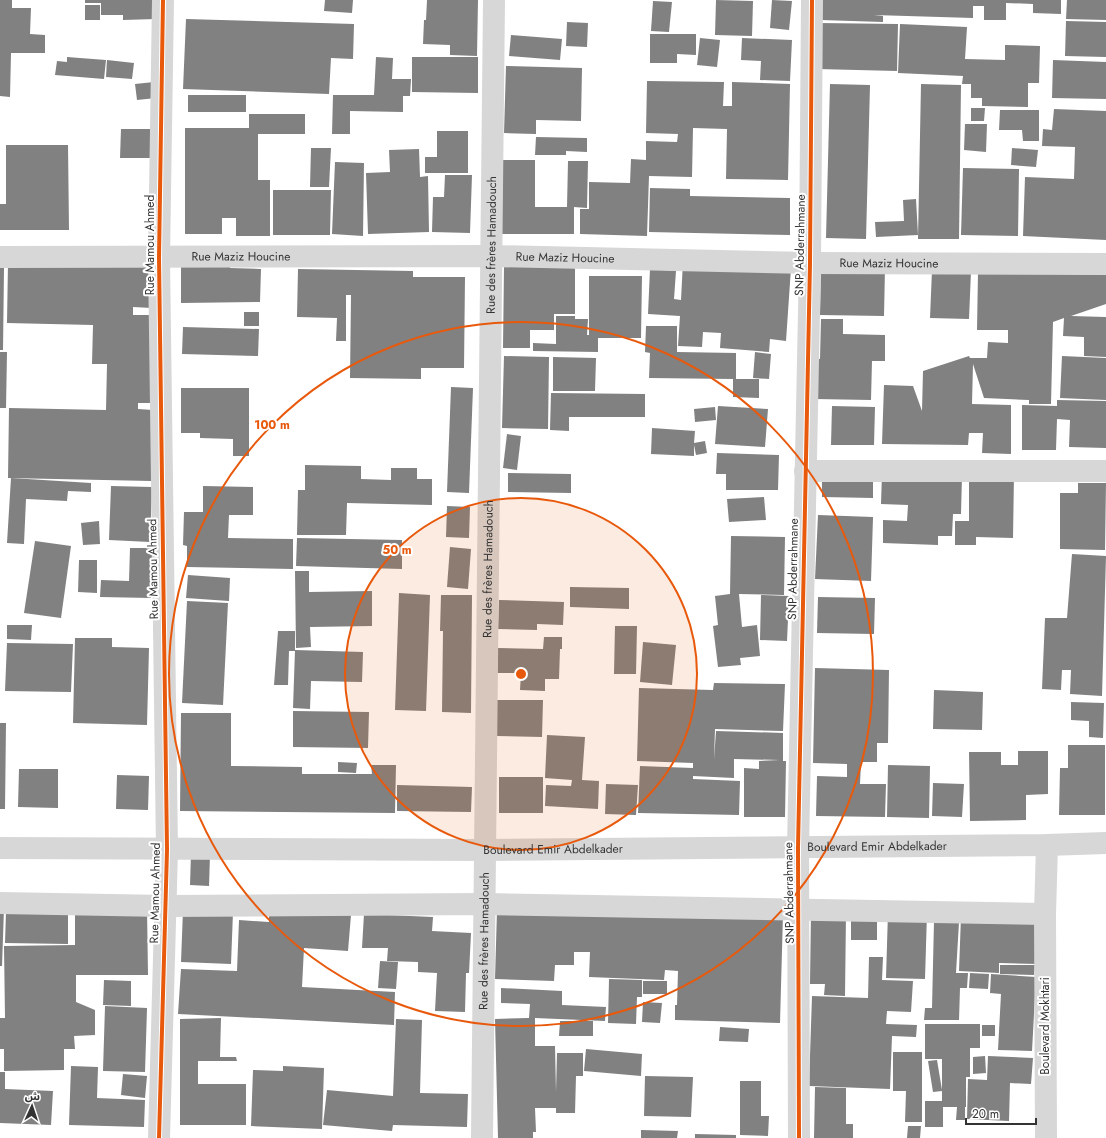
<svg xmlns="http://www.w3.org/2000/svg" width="1106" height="1138" viewBox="0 0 1106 1138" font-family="Jost,'Noto Sans Arabic',sans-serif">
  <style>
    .building { fill: #818181 }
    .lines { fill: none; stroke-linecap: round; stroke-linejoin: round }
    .minor { stroke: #d7d7d7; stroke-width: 22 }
    .cycleway-casing { stroke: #fff; stroke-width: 6 }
    .cycleway { stroke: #e8590c; stroke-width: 4 }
    .ring { fill: none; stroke: #e8590c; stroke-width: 2 }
    .labels { text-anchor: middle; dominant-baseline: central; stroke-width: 4; stroke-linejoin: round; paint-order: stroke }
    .street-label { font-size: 12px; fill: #333; stroke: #fff }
    .centre { fill: #e8590c; stroke: #fff; stroke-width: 2 }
    .ring-label { font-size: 12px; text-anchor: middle; font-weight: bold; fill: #e8590c; stroke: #fff; stroke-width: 4; stroke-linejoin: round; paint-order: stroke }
  </style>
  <rect width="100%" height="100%" fill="#fff"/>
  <g class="building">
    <path d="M0,0h12v8h19l-1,26 15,1v18h-34l-1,44 -10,-1z"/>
    <path d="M85,0h71v19l-33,1v-5h-22v-12h-16z"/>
    <path d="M325,0h28l-1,13 -28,-2z"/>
    <path d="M427,0h51l-1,56 -27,-1v-10l-27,-1 1,-24h2z"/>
    <path d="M716,0l37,1 -1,35 -37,-1z"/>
    <path d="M772,0l20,1 -3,29 -19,-2z"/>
    <path d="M818,0h243v14l-28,-1v-9l-27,-1v17h-22v-14h-11v12l-99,-3 9,1v6l-62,-2z"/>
    <path d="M1067,0h39v20l-40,-1z"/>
    <path d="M653,1l19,1 -3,30 -18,-1z"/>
    <rect x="85" y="5" width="15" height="15"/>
    <path d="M186,19l168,5 -1,35 -22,-1 -2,36 -146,-5z"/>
    <path d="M1066,21l40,1v35l-41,-1z"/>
    <path d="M567,22l21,1 -1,24 -21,-1z"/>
    <path d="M818,23l80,1 -1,47 -80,-2z"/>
    <path d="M900,24l67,3 -2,32 40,1v-15l35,1 -1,37h-11v24l-46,-1v-8h-11v-14h-9l1,-8 -65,-3z"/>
    <path d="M650,34h46v21l-19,-1v9h-27z"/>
    <path d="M511,35l51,4 -2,21 -51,-4z"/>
    <path d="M700,38l20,2 -3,27 -20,-2z"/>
    <path d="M742,38l50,2 -2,41 -30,-1 1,-19 -20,-1z"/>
    <path d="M67,57l39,3 -2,19 -49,-4 2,-14 10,1z"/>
    <path d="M376,57l17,1 -1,21h19l-1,17h-7v16l-53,-1v23h-18l1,-39h41z"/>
    <path d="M412,57h66v36l-66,-1z"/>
    <path d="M107,60l27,3 -2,16 -26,-2z"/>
    <path d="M1053,60l53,2v37l-54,-1z"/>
    <path d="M506,66l76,2 -1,53 -45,-1v14l-32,-1z"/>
    <path d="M647,81l77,1 -1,24h9v-24l58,2 -2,96 -62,-1 1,-50 -34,-1 -1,49 -43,-1 -2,60 -67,-2v-25h9v-27l41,1 1,-24 15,1v-19l31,1 1,-8 -32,-1z"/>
    <path d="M154,82l2,16 -19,2 -2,-16z"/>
    <path d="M830,84l40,1 -4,154 -40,-1z"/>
    <path d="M921,84l40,1 -2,154h-41z"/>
    <rect x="188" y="95" width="58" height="17"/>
    <path d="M971,108h14l-1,13h-13z"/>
    <path d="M1054,109l52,2v129l-83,-4 2,-59 49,2 1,-32 -33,-1 1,-17 9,1z"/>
    <path d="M1000,110h39v31h-16l-1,-11h-23z"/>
    <path d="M249,114h56v20h-47v46h12v56h-34v-18h-14v16h-37v-106h64z"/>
    <path d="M965,124h22l-1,28 -22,-2z"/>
    <path d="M121,129h37l-1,29h-37z"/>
    <path d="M437,131h31v42h-43v-16h12z"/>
    <path d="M536,137l51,1v14l-21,-1v4h-31z"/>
    <path d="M6,145h62l1,85h-69v-26h6z"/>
    <path d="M311,148h20l-2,39h-19z"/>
    <path d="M1012,148l26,2 -2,17 -25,-2z"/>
    <path d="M419,149l1,28 8,-1 1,56 -61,2 -2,-61 24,-1 -1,-22z"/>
    <path d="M500,160h35v47h32l1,-46h20l-1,47 -13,-1v27h-75z"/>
    <path d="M335,162l29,1 -1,73 -31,-2z"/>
    <path d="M963,168l56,1 -1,67 -57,-1z"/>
    <path d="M445,175h27l-2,58 -38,-1 1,-35h11z"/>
    <path d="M650,188l40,1v7l100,2v37l-141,-3z"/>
    <path d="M273,190h58l-1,45h-57z"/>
    <path d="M916,199l2,36 -42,2 -1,-15 29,-1 -1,-21z"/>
    <path d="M181,261l49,1v6l31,1 -1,33 -79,1z"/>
    <path d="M683,261l108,7 -5,73 -16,-2 -1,13 -49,-4 1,-15 -18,-1 -1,15 -24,-1 2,-30 -32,-2 2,-45 26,2 -2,28 7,1z"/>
    <path d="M8,262l145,3 -1,43 -19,-1v8h21l-2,88h-14v6l15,1 -2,71 -143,-3 1,-70 97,2 1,-46h-15l1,-39 -86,-2z"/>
    <path d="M504,266h71v48h-21v16h-24v18h-27z"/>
    <path d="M821,267l64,1 -1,48 -64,-1z"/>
    <path d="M0,268h4l-1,82h-3z"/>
    <path d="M298,269l115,2v6h52l-1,91h-43v11l-71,-1 1,-83h-5v46h-10l1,-23 -40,-1z"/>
    <path d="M932,270l39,1 -2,48 -39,-1z"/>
    <path d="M978,272l128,3v29l-35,12 35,1v40l-22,-1v-19l-21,-1 1,-18 -11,4 -2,82h-22v-4l-45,-2 -11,-34 -1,40 39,1v49l-29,-1 1,-20h-14l-1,12 -86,-1 2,-59 29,1 9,25 1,-40 46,-15 1,2h17l1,-16 20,1v-13h-31z"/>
    <path d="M589,276h53l-1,62h-43v14l-65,-1v-8l23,1v-28h19v3h13l-1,16h2z"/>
    <rect x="244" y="312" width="15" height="14"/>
    <path d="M821,319h22v15l42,1v26h-13l-1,39 -56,-1v-41l5,1z"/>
    <path d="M646,326h31v26l59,1v26h23v19l-26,-1v-18l-84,-1 1,-25 -5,-1z"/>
    <path d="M183,327l76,2 -1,27 -76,-2z"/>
    <path d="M0,352h7l-1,56h-6z"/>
    <path d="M755,352l16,2 -2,25 -16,-1z"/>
    <path d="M504,356l45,1 -1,72 -46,-1z"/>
    <path d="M1062,356l44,2v42l-46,-2z"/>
    <path d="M553,357l43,1 -1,33h-42z"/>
    <path d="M451,387l22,1 -4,105 -22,-1z"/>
    <path d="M181,388h68v68h-16v-17l-33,-1v-5h-19z"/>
    <path d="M551,393l94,1v23h-76v14l-19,-1z"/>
    <path d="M1057,400l49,1v47l-37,-1 1,-27 -13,-1 -1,31h-34v-45l35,1z"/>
    <path d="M718,406l50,3 -3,38 -50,-3z"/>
    <path d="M832,406l43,1 -1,38h-43z"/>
    <path d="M715,407l1,13 -21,2 -1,-13z"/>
    <path d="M652,428l43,3 -1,12 11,-2 2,12 -11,2 -2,-10v11l-43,-2z"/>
    <path d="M507,434l14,2 -4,34 -14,-2z"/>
    <path d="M717,453l62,2 -1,35h-52v-16h-10z"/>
    <path d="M305,465l56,1v13l30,1v-12h26v11h15v26l-85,-2 -1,32h-49l1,-45h7z"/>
    <path d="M508,473l63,1v19l-63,-1z"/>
    <path d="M882,473l80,3 -1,38h-8l-1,22h-14v9l-55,-2v-23l24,1 1,-16 -27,-1z"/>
    <path d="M969,474h45l-1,64 -37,-1v8h-21v-24h14z"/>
    <path d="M822,476l51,1v21l-51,-1z"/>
    <path d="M11,478l80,5v9l-23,-1 -1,10 -41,-2 -2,45 -17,-1z"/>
    <path d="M1078,483h28l-1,67 -45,-1v-56h18z"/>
    <path d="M111,486l41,1 -2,55 -41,-2z"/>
    <path d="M203,486l50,1v28h-24l-1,23 65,1v30l-106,-2v-21l-4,-1 1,-33h19z"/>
    <path d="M764,497l2,23 -37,2 -2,-23z"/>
    <path d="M447,506l23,1 -1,31 -23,-1z"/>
    <path d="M818,515l55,2 -2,64 -56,-2z"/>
    <path d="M99,521l1,23 -17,1 -2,-22z"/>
    <path d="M731,536l54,1 -1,58 -45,-1 3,33 15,-2 3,31 -20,2 1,7 -23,2 -5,-41 5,-1 -3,-29 15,-2z"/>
    <path d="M297,538l105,2v29l-106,-3z"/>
    <path d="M35,541l36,5 -10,72 -37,-5z"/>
    <path d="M450,547l21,2 -3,40 -21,-2z"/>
    <path d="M130,548h22l-1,50 -51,-1 1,-17 28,1z"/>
    <path d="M1072,554l34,2 -4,140 -32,-2 1,-24h-9l-1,20 -19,-1 3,-71h22z"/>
    <path d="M79,560h18v33l-19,-1z"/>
    <path d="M295,571h14v21l63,-1v35l-62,1 1,20 -15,1z"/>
    <path d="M188,575l42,3 -1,23 -43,-3z"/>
    <path d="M570,587l59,1v21l-59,-2z"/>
    <path d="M399,593l31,2 -4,116 -31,-1z"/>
    <path d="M441,595h31l-1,118 -29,-1 1,-81h-3z"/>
    <path d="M761,595l28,1 -2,45 -27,-1z"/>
    <path d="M818,597l57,1 -1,36 -57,-1z"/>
    <path d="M499,600l65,2 -1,23 -26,-1v6l-39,-1z"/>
    <path d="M187,601l41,2 -5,102 -41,-2z"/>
    <path d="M7,625h25l-1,15 -24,-1z"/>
    <path d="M615,626h22l-1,48h-22z"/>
    <path d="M278,631h17v20h-6l-1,34h-14z"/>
    <path d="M544,637h18v12h-2l-1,30h-14v12l-25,-1 1,-17h-24l1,-25 45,1z"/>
    <path d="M75,638h37v9l37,1 -2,77 -74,-2z"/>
    <path d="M643,642l33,3 -4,40 -32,-3z"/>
    <path d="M7,643l66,1 -2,48 -66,-1z"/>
    <path d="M295,650l68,2 -1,30 -51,-1 -1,28 -17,-1z"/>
    <path d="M815,668l74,2 -1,73h-11v19h-16l-1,22h26l-1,33 -69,-1 1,-40 30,1v-13l-34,-1z"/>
    <path d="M714,683l71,1 -2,47 -68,-2 -1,31 2,-29 67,2v28h3l-1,56h-41v-49l15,1v-8l21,-1 -46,-1v19l-41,-2v3l47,2 -1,34 -101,-2 2,-47 53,2v-5l-56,-2 2,-73 74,2z"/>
    <path d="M934,690l49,2 -1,38 -49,-1z"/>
    <path d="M497,700h46l-1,37 -46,-1z"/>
    <path d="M1071,702l33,1 -1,35 -14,-1v-16l-18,-1z"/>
    <path d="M293,711l76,1 -1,36 -75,-1z"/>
    <path d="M181,713h50v53l71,1v7h70l-1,-9h25l-1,48 -215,-2z"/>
    <path d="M0,723h6l-1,86h-5z"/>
    <path d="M547,735l38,2 -3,43 17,1 -1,28 -53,-3 1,-21 25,1 1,-6 -27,-2z"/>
    <path d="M1068,745h37v70h-46l1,-47h8z"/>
    <path d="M1018,751h30v43l-22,1v25l-56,1 -1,-69h32v13h17z"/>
    <path d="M338,762l19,1 -1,10 -18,-1z"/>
    <path d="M888,765l42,1 -1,52 -42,-1z"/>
    <path d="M19,769h39v39l-40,-1z"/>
    <path d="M117,775l32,1 -1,34 -32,-1z"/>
    <rect x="499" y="777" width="44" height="36"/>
    <path d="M933,783l31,1 -2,33 -30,-1z"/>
    <path d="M606,784l32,1 -2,30 -31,-1z"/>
    <path d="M397,785l75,2 -1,25 -74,-1z"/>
    <path d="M191,853l19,1 -1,32 -19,-1z"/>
    <path d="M0,908h4l-2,58h-2z"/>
    <path d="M147,908l1,67h-72v27l19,8v25l-21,1 1,13h-11v21l-60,1v-22h-4v-31h5l-1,-72 71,-1v-36z"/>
    <path d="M183,910l50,2 -2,52 -50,-2z"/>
    <path d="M497,910l286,4 -3,109 -105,-3v-15h2l1,-34 -13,-1 -1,10 -75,-3 1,-25h-16v13h-19l-1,16 -59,-2z"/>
    <path d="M6,911l62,1v32l-63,-1z"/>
    <path d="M269,911l82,4 -3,36 -44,-3 -2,39 93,5 -1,33 -216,-11 3,-45 56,2 2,-51 30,2z"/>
    <path d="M811,912l35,1 -1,83 -21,-1 1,-11h-15z"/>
    <path d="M888,912l39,1 -2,66 -39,-1z"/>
    <path d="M364,914l69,3 -1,14 39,2 -2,40h-3l-1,39 -30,-1 2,-38 -19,-1v-10l-31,-1 1,-13h-26z"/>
    <path d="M961,916l77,2 -1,46 -38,-1v10l-40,-2z"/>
    <path d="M851,918l26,1v21h-26z"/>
    <path d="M934,921l25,1 -3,51h12l-1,15h-7l-1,32h-35l1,-12h7z"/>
    <path d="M869,957h14l-1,23 31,1 -2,31 -24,-1 -1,13 31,1 -1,12 -24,-1 -2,53 -81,-3 3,-90 56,2z"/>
    <path d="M380,961l18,1 -2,27 -18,-1z"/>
    <path d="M1000,965h35l-1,10 -34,-1z"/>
    <path d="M970,973l19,1 -1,15 -19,-1z"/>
    <path d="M991,974l45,3 -4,74 -34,-1 3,-56 -11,-1z"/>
    <path d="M609,979l33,1v17h-5l-1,27 -28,-1z"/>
    <path d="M104,980l27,1v25l-28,-1z"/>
    <rect x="643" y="981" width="24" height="13"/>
    <path d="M501,988l61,3v14l44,2 -1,14 -70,-3v28h20l1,46 1,-39h26v23h-7l-1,37h-19v-5h-21l1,24h-3v6h-35l-3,-119 34,-1 1,-14 -29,-1z"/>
    <path d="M643,1002l19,1 -2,20 -18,-1z"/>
    <path d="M105,1006l42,2 -2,64 -42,-1z"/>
    <path d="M221,1018l-1,39h16l1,4h-39v23h48v41h-66v-106z"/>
    <path d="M396,1019l26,1 -2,73 48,1 -1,33 -74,-2 -1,6 -69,-6 4,-35 66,6z"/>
    <path d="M560,1021h33v15h-34z"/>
    <path d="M925,1024h55v24h-10v29h-4v30h-8h7v13h-9l1,-13h-14v20h-18v-26h17v-10l-9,1 -5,-31 9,-1 5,30v-31h-17z"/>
    <rect x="982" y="1025" width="13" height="11"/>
    <path d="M720,1027l29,2 -1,13 -29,-1z"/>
    <path d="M586,1049l56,5 -1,22 -57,-5z"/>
    <path d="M893,1052h29v70h-17l1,-31h-13z"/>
    <path d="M985,1056l1,17 -13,1v-17z"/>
    <path d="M988,1056l45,2 -2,26 -21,-1 -1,38 -42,-2 1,-40 19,1z"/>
    <path d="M71,1066l27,1 -1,31 48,2 -1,27 -75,-2z"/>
    <path d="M283,1066l41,2 -2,61 -71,-3 2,-56 30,1z"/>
    <path d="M0,1072h5v17l48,2 -2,34 -51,-2z"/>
    <path d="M123,1074l24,2 -2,22 -24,-3z"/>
    <path d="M645,1076l48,1 -2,40 -47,-1z"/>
    <path d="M740,1081h21v35h8l-1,20 -28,-1z"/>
    <path d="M815,1087l31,1v36h7v14h-39z"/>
    <path d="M908,1126h13l-1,12h-13z"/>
    <path d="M641,1130l37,1 -1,7h-36z"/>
    <path d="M695,1134l41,1v3h-41z"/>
  </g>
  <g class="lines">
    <g class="minor">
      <path id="s1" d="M0,257l492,-1 318,7 296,1"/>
      <path d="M805,471h301"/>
      <path id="s2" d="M0,848l484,2 563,-5 59,-2"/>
      <path d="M0,903l165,3 319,-2 561,10"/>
      <path d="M159,1138l8,-288 -8,-592 4,-258"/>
      <path id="s3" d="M482,1138l12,-1138"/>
      <path d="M799,1138l-1,-290 12,-585 2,-263"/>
      <path d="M1046,1138l-1,-224 2,-69"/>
    </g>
    <defs>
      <g id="cycleway">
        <path d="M159,1138l8,-288 -8,-592 4,-258"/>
        <path d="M799,1138l-1,-290 12,-585 2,-263"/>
      </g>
    </defs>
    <use href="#cycleway" class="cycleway-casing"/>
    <use href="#cycleway" class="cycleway"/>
  </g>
  <circle cx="521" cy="674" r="176" fill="#e8590c" fill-opacity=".12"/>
  <g class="ring">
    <circle cx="521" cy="674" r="176"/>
    <circle cx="521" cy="674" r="352"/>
  </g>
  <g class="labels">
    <g class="street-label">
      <text transform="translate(150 245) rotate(-90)">Rue Mamou Ahmed</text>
      <text stroke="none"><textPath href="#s3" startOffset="893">Rue des frères Hamadouch</textPath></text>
      <text transform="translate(800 245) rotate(-89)">SNP Abderrahmane</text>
      <text stroke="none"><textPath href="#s1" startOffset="241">Rue Maziz Houcine</textPath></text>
      <text stroke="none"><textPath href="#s1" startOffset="565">Rue Maziz Houcine</textPath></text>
      <text stroke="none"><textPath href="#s1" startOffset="889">Rue Maziz Houcine</textPath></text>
      <text transform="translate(153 569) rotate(-91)">Rue Mamou Ahmed</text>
      <text stroke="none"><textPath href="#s3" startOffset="569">Rue des frères Hamadouch</textPath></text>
      <text transform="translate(793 569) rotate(-89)">SNP Abderrahmane</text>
      <text stroke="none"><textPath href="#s2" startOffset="877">Boulevard Emir Abdelkader</textPath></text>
      <text stroke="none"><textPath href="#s2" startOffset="553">Boulevard Emir Abdelkader</textPath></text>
      <text transform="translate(155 893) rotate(-89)">Rue Mamou Ahmed</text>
      <text transform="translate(789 893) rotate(-91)">SNP Abderrahmane</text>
      <text stroke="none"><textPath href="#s3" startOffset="197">Rue des frères Hamadouch</textPath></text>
      <text transform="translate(1045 1026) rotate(-90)">Boulevard Mokhtari</text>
    </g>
  </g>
  <circle cx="521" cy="674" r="6" class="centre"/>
  <g class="ring-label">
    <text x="272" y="429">100 m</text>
    <text x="397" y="554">50 m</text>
  </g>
  <g transform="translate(32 1106) rotate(3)" stroke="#ffffff" stroke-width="3" paint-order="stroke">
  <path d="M0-3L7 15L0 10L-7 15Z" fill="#333333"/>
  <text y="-6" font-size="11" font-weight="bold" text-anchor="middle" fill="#333333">ش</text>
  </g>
  <path d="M966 1118v6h70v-6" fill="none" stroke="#333333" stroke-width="2"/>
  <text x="972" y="1118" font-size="12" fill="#333333" stroke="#ffffff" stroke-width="3" paint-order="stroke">20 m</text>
</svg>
